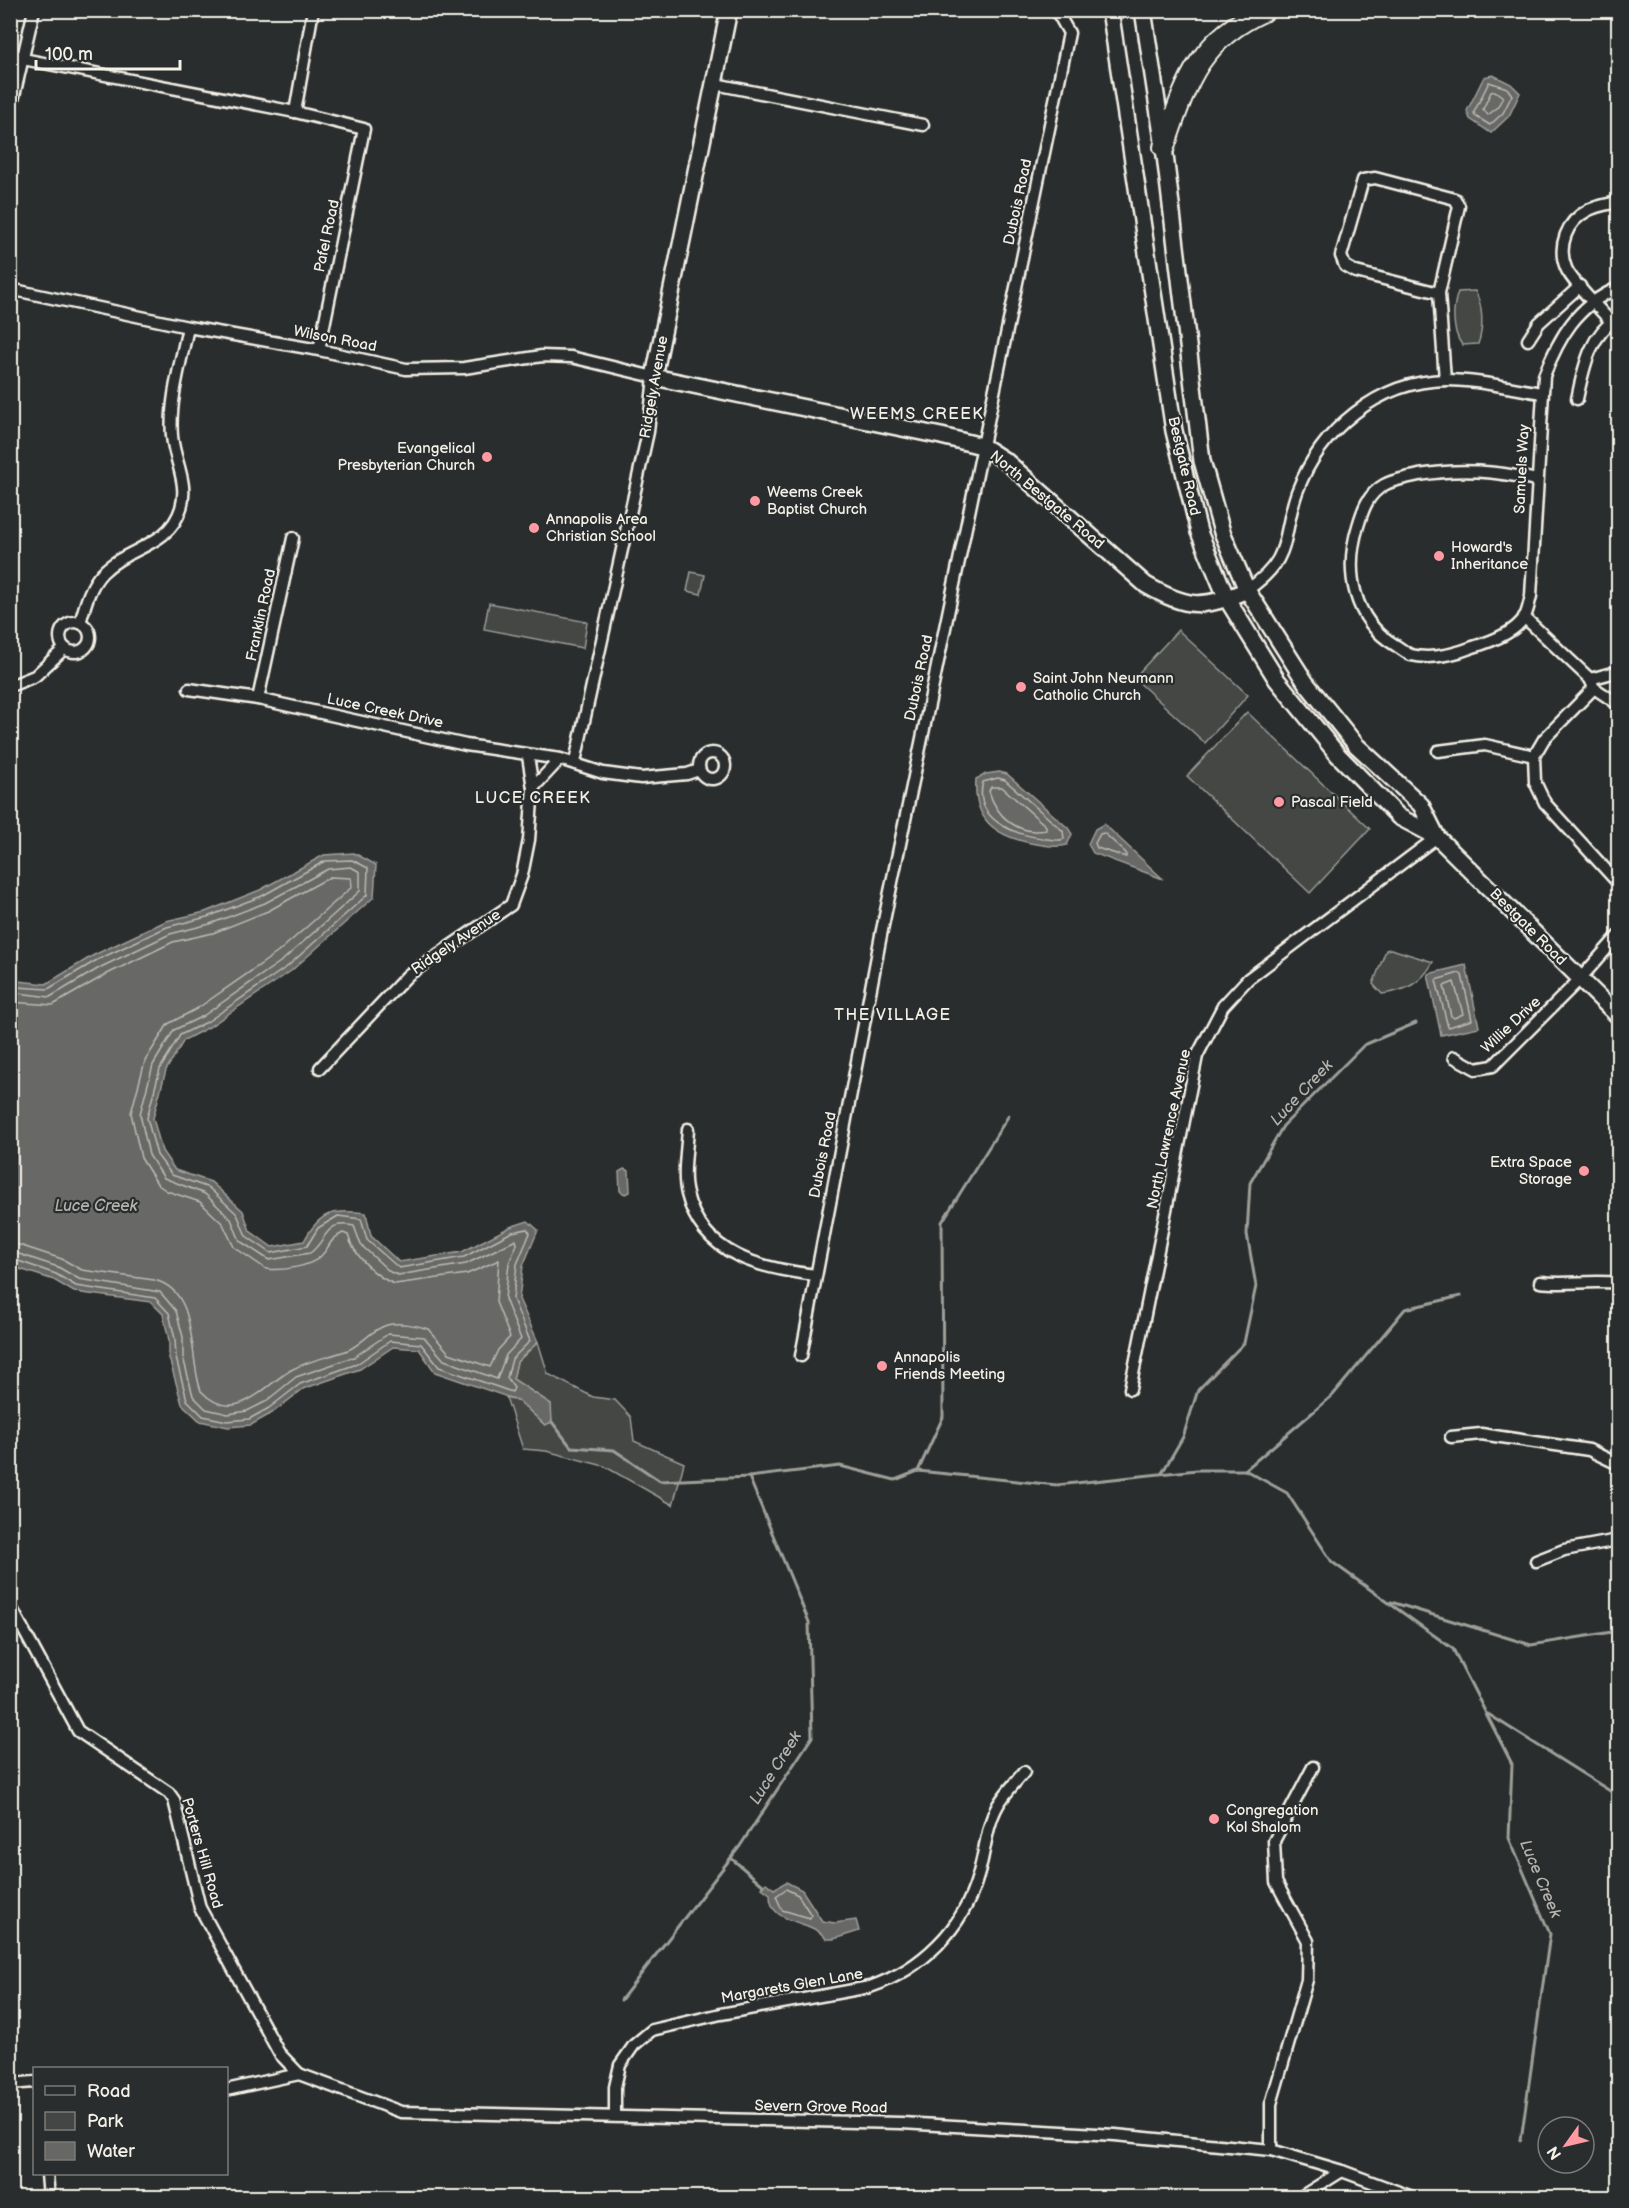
<svg xmlns="http://www.w3.org/2000/svg" width="1629" height="2208" viewBox="0 0 1629 2208" font-family="'Balsamiq Sans',sans-serif">
  <style>
    .green { fill: #444645; stroke: #9c9c96; stroke-width: 1.5 }
    .water { fill: #676866; stroke: #9f9f9a; stroke-width: 1.5 }
    .lines { fill: none; stroke-linecap: round; stroke-linejoin: round }
    .shore { stroke: #bcbab4; stroke-width: 1.5 }
    .stream { stroke: #9f9f9a; stroke-width: 3 }
    .street-casing { stroke: #f4f1e8; stroke-width: 15 }
    .secondary-casing { stroke: #f4f1e8; stroke-width: 20 }
    .highway-casing { stroke: #f4f1e8; stroke-width: 24 }
    .street { stroke: #2a2d2e; stroke-width: 10 }
    .secondary { stroke: #2a2d2e; stroke-width: 15 }
    .highway { stroke: #2a2d2e; stroke-width: 20 }
    .poi-dot { fill: #ff9aa2; stroke: #2a2d2e; stroke-width: 2 }
    .labels { text-anchor: middle; dominant-baseline: central; stroke-width: 4.5; stroke-linejoin: round; paint-order: stroke }
    .street-label { font-size: 15px; fill: #f4f1e8; stroke: #2a2d2e }
    .poi-label { font-size: 15px; fill: #f4f1e8; stroke: #2a2d2e; text-anchor: start }
    .neighbourhood-label { font-size: 16px; letter-spacing: 1.5px; fill: #f4f1e8; stroke: #2a2d2e }
    .water-label { font-size: 16px; font-style: italic; fill: #b5b3ae; stroke: #2a2d2e }
  </style>
  <rect width="100%" height="100%" fill="#2a2d2e"/>
  <filter id="ink" filterUnits="userSpaceOnUse"><feTurbulence type="fractalNoise" baseFrequency=".0167" numOctaves="2"/><feDisplacementMap in="SourceGraphic" scale="12" xChannelSelector="R" yChannelSelector="G"/><feConvolveMatrix kernelMatrix="1 2 1 2 8 2 1 2 1" color-interpolation-filters="sRGB"/></filter>
  <g filter="url(#ink)">
    <g class="green">
      <path d="M1475,291c8,14 9,37 3,53l-16,1c-10,-14 -10,-36 -4,-53z"/>
      <path d="M691,572l14,3 -4,19 -14,-3z"/>
      <path d="M489,603l98,19 -4,26 -99,-19z"/>
      <path d="M1178,630l70,65 -43,48 -71,-65z"/>
      <path d="M1247,712l123,117 -60,64 -123,-117z"/>
      <path d="M1391,949l42,13c-11,21 -27,29 -51,32l-9,-10 13,-34z"/>
      <path d="M538,1342l10,32 45,23 22,3 16,17 3,24 50,22 -11,42 -69,-39 -58,-15 -23,-2 -17,-52 13,4 26,24 6,-21 -38,-25 4,-17z"/>
    </g>
    <g class="water">
      <path d="M1493,75l18,9 9,9 -11,23 -18,17 -21,-14 -3,-8 17,-34z"/>
      <path d="M999,772l8,2 61,54 4,6 -5,11c-12,3 -25,0 -37,-2 -36,-8 -57,-24 -54,-64l10,-5z"/>
      <path d="M1104,824l59,55 -70,-26 -5,-9 7,-15z"/>
      <path d="M354,853l22,12 -2,32 -83,74 -82,56 -25,13 -18,30 -13,48 9,33 13,19 36,12 32,29 7,20 22,16 32,-6c16,-30 30,-32 62,-28l5,23 28,26 63,-10 48,-25 18,-6 10,9 -15,36 -4,33 19,43 -21,20 -4,17 38,25 1,18 -7,3 -26,-24 -84,-29 -16,-23 -26,-2 -33,22 -57,20 -31,24 -21,12 -23,2 -28,-6 -18,-17 -13,-46v-18l-6,-26 -12,-12 -77,-10 -20,-12 -34,-11 -9,-7v-299l7,18 28,3 48,-29 72,-34 39,-9 55,-22 64,-35z"/>
      <path d="M1466,965l13,62 -38,8 -13,-61z"/>
      <path d="M624,1169l5,2 1,21 -5,2 -5,-3 -1,-19z"/>
      <path d="M786,1882l16,8 20,31 13,2 21,-3 3,11 -25,8h-8c-15,-22 -57,-12 -56,-45l-8,-6 4,-5 8,6z"/>
    </g>
    <g class="lines">
      <g class="shore">
        <path d="M1489,82l18,6 5,7 -9,18 -13,12 -15,-9 -1,-4z"/>
        <path d="M1495,91l8,6 -6,11 -9,7 -5,-6 8,-17z"/>
        <path d="M998,778l7,2 58,51 1,8c-7,3 -15,0 -23,-1 -28,-4 -68,-19 -58,-56z"/>
        <path d="M991,787h11l44,39v4c-28,6 -50,-14 -57,-39z"/>
        <path d="M1104,833l22,20v4l-29,-9 -2,-5 5,-9z"/>
        <path d="M1459,973l3,2 10,45 -24,7 -12,-47z"/>
        <path d="M10,979l7,8 31,2 49,-29 70,-33 40,-10 55,-21 63,-35 27,-1 16,8 -1,27 -79,71 -81,56 -27,13 -20,34 -13,49 10,37 15,20 37,13 28,26 9,22 25,17 36,-7 11,-18 20,-12 23,3 6,21 32,28 65,-11 48,-25 15,-3 3,4 -13,31 -4,35 17,42 -18,18 -5,19 7,10 -2,4 -73,-25 -18,-23 -31,-3 -33,23 -57,20 -31,24 -20,11 -22,2 -24,-5 -16,-16 -11,-42 -1,-19 -6,-26 -14,-15 -79,-12 -20,-12 -46,-16"/>
        <path d="M1454,982l9,32 -9,4 -3,-2 -7,-30z"/>
        <path d="M10,992l40,5 51,-30 69,-33 40,-10 55,-21 63,-34 23,-2 9,5v19l-77,69 -80,56 -29,14 -21,35 -13,49 9,41 15,23 41,16 26,25 9,22 29,19 41,-7c18,-13 14,-34 44,-27l7,19 29,27 8,3 68,-11 50,-24 1,4 -8,19 -4,36 16,40 -15,16 -9,24 -53,-19 -20,-23 -36,-3 -34,23 -58,20 -31,25 -18,9 -19,3 -22,-5 -13,-13 -10,-39v-20l-7,-26 -16,-19 -81,-13 -21,-12 -48,-16"/>
        <path d="M10,1002l43,3 52,-30 68,-33 40,-9 55,-22 62,-34 21,1 1,9 -75,66 -79,55 -30,16 -23,37 -14,52 10,45 17,27 9,6 33,11 23,22 11,23 32,22c14,2 45,-2 55,-13 10,-10 7,-16 22,-23l5,2c5,19 28,43 47,49l72,-10 32,-14 -3,42 14,35 -12,13 -8,17 -41,-14 -21,-24c-11,-4 -30,-7 -41,-4 -15,4 -25,19 -39,25 -18,7 -39,10 -57,20 -28,16 -56,57 -90,21 -13,-34 -1,-100 -47,-111l-72,-10 -20,-11 -52,-17"/>
        <path d="M786,1889l12,6 13,20 -1,3 -28,-8 -6,-14z"/>
      </g>
      <g class="stream">
        <path d="M552,1422l19,25 43,3 46,31 89,-4 91,-11 55,14 23,-9 139,14 140,-15h48l42,23 45,69 121,87 59,115 -3,74 41,96 -29,206"/>
        <path d="M1245,1470l88,-75 72,-86 56,-13"/>
        <path d="M918,1471l25,-54 -1,-195 67,-107"/>
        <path d="M1162,1473l21,-36 15,-47 46,-47 12,-57 -9,-52 3,-51 33,-57 81,-81 52,-22"/>
        <path d="M1391,1602l140,43 87,-14"/>
        <path d="M1488,1714l130,82"/>
        <path d="M731,1858l33,28"/>
        <path d="M621,2000l119,-154 72,-109 -3,-115 -60,-145"/>
      </g>
      <defs>
        <g id="street">
          <path d="M10,52l13,7 272,53 69,17 -45,221"/>
          <path d="M715,84l208,41"/>
          <path d="M295,112l18,-102"/>
          <path d="M10,113l24,-103"/>
          <path d="M10,289l178,38 131,23 87,19 58,-1 78,-12 29,1 83,20 -6,55 -73,330"/>
          <path d="M1439,293l-83,-21 -11,-6 -4,-10 22,-76 12,-2 80,21 4,7 -20,87 6,87"/>
          <path d="M1611,322c-11,-13 -40,-41 -45,-54 -9,-22 1,-47 21,-57 8,-5 22,-7 31,-9"/>
          <path d="M1528,340l11,-17 41,-37"/>
          <path d="M1577,399c7,-32 12,-63 41,-82"/>
          <path d="M1536,480c-40,-9 -76,-12 -117,-5 -12,3 -24,4 -35,10 -16,9 -21,24 -26,41 -14,45 -5,94 37,119 5,3 11,8 16,10 20,5 44,-1 62,-8 17,-5 41,-14 51,-29 4,-6 5,-15 7,-22l13,-220c15,-39 33,-71 74,-88"/>
          <path d="M1247,590c47,-32 34,-53 50,-98 23,-62 81,-111 149,-112 32,0 64,8 95,13"/>
          <path d="M1524,617l66,62 4,9 24,16"/>
          <circle cx="75" cy="637" r="15"/>
          <path d="M80,623c5,-17 9,-36 22,-50 25,-26 67,-26 79,-65 8,-25 -7,-48 -9,-72 -3,-35 9,-74 16,-109"/>
          <path d="M1590,679l22,-6 6,1"/>
          <path d="M10,686l25,-10 30,-28"/>
          <path d="M1594,688l-50,51 -10,17 1,26 10,21 73,80"/>
          <path d="M189,689l69,10 208,46 94,14 43,14 38,5 46,-4 12,-4"/>
          <path d="M258,699l35,-161"/>
          <path d="M1438,751l47,-6 49,11"/>
          <circle cx="712" cy="766" r="13"/>
          <path d="M528,756l5,32"/>
          <path d="M1454,1057l22,12 17,-3 87,-87 38,-43"/>
          <path d="M320,1068l88,-93 103,-70 11,-30 7,-35 4,-52 27,-29"/>
          <path d="M688,1129c-1,20 -6,46 -1,65 15,62 76,75 129,81"/>
          <path d="M1540,1282c26,3 52,-2 78,1"/>
          <path d="M801,1356l80,-421 188,-902 -13,-23"/>
          <path d="M1130,1389l67,-333 26,-50 25,-27 189,-142"/>
          <path d="M1451,1437l30,-3 108,16 29,14"/>
          <path d="M1536,1561l28,-11 54,-10"/>
          <path d="M10,1605l68,126 91,62 5,7 26,108 79,145 20,21"/>
          <path d="M10,2084l24,-2"/>
          <path d="M226,2090l73,-16 102,38 500,11 214,12 156,15 71,21 73,27"/>
          <path d="M615,2116v-29l5,-22 14,-20 18,-15 69,-16 149,-27c52,-18 93,-58 108,-111 7,-23 8,-50 20,-71 7,-12 17,-22 26,-33"/>
          <path d="M1271,2150v-46l36,-124 1,-39 -32,-59 -2,-41 39,-74"/>
          <path d="M47,2174l2,24"/>
          <path d="M1299,2198l43,-27"/>
        </g>
        <g id="secondary">
          <path d="M729,10l-75,367 287,59 41,10 25,16 139,123c42,24 58,24 101,5"/>
          <path d="M1110,10l64,421 25,101 28,67 50,81 61,75 61,62 38,20 181,179"/>
          <path d="M1143,10l21,137 38,314 20,71 25,58 59,93 50,62 65,60 16,32"/>
        </g>
        <path id="highway" d="M1164,147c22,-64 34,-107 101,-137"/>
      </defs>
      <use href="#street" class="street-casing"/>
      <use href="#secondary" class="secondary-casing"/>
      <use href="#highway" class="highway-casing"/>
      <use href="#street" class="street"/>
      <use href="#secondary" class="secondary"/>
      <use href="#highway" class="highway"/>
    </g>
  </g>
  <g class="poi-dot">
    <circle cx="487" cy="457" r="6"/>
    <circle cx="755" cy="501" r="6"/>
    <circle cx="534" cy="528" r="6"/>
    <circle cx="1439" cy="556" r="6"/>
    <circle cx="1021" cy="687" r="6"/>
    <circle cx="1279" cy="802" r="6"/>
    <circle cx="1584" cy="1171" r="6"/>
    <circle cx="882" cy="1366" r="6"/>
    <circle cx="1214" cy="1819" r="6"/>
  </g>
  <g class="labels">
    <g class="street-label">
      <text transform="translate(1018 202) rotate(-78)">Dubois Road</text>
      <text transform="translate(327 236) rotate(-78)">Pafel Road</text>
      <text transform="translate(335 339) rotate(11)">Wilson Road</text>
      <text transform="translate(654 387) rotate(-80)">Ridgely Avenue</text>
      <text transform="translate(1184 466) rotate(77)">Bestgate Road</text>
      <text transform="translate(1522 469) rotate(-87)">Samuels Way</text>
      <text transform="translate(1047 500) rotate(40)">North Bestgate Road</text>
      <text transform="translate(261 615) rotate(-78)">Franklin Road</text>
      <text transform="translate(919 678) rotate(-78)">Dubois Road</text>
      <text transform="translate(385 711) rotate(12)">Luce Creek Drive</text>
      <text transform="translate(1528 927) rotate(45)">Bestgate Road</text>
      <text transform="translate(456 942) rotate(-34)">Ridgely Avenue</text>
      <text transform="translate(1511 1025) rotate(-43)">Willie Drive</text>
      <text transform="translate(1169 1129) rotate(-78)">North Lawrence Avenue</text>
      <text transform="translate(823 1155) rotate(-79)">Dubois Road</text>
      <text transform="translate(202 1853) rotate(74)">Porters Hill Road</text>
      <text transform="translate(792 1986) rotate(-10)">Margarets Glen Lane</text>
      <text transform="translate(821 2107) rotate(1)">Severn Grove Road</text>
    </g>
    <g class="poi-label">
      <text x="475" y="448" text-anchor="end">Evangelical<tspan x="475" dy="17">Presbyterian Church</tspan></text>
      <text x="767" y="492">Weems Creek<tspan x="767" dy="17">Baptist Church</tspan></text>
      <text x="546" y="519">Annapolis Area<tspan x="546" dy="17">Christian School</tspan></text>
      <text x="1451" y="547">Howard's<tspan x="1451" dy="17">Inheritance</tspan></text>
      <text x="1033" y="678">Saint John Neumann<tspan x="1033" dy="17">Catholic Church</tspan></text>
      <text x="1291" y="802">Pascal Field</text>
      <text x="1572" y="1162" text-anchor="end">Extra Space<tspan x="1572" dy="17">Storage</tspan></text>
      <text x="894" y="1357">Annapolis<tspan x="894" dy="17">Friends Meeting</tspan></text>
      <text x="1226" y="1810">Congregation<tspan x="1226" dy="17">Kol Shalom</tspan></text>
    </g>
    <g class="neighbourhood-label">
      <text x="917" y="414">WEEMS CREEK</text>
      <text x="533" y="798">LUCE CREEK</text>
      <text x="893" y="1015">THE VILLAGE</text>
    </g>
    <g class="water-label">
      <text transform="translate(1302 1093) rotate(-47)">Luce Creek</text>
      <text x="96" y="1206">Luce Creek</text>
      <text transform="translate(776 1768) rotate(-58)">Luce Creek</text>
      <text transform="translate(1540 1879) rotate(67)">Luce Creek</text>
    </g>
  </g>
  <rect width="1629" height="2208" fill="none" stroke="#2a2d2e" stroke-width="36"/>
  <rect x="18" y="18" width="1593" height="2172" fill="none" stroke="#f4f1e8" stroke-width="2" filter="url(#ink)"/>
  <rect x="33" y="2067" width="195" height="108" fill="#2a2d2e" stroke="#7b7b78" stroke-width="1.5"/>
  <rect x="45" y="2086" width="30" height="9" fill="#2a2d2e" stroke="#7b7b78" stroke-width="1.5"/>
  <text x="87" y="2097" font-size="18" fill="#f4f1e8">Road</text>
  <rect x="45" y="2112" width="30" height="18" fill="#444645" stroke="#7b7b78" stroke-width="1.5"/>
  <text x="87" y="2127" font-size="18" fill="#f4f1e8">Park</text>
  <rect x="45" y="2142" width="30" height="18" fill="#676866" stroke="#7b7b78" stroke-width="1.5"/>
  <text x="87" y="2157" font-size="18" fill="#f4f1e8">Water</text>
  <g transform="translate(1566 2145) rotate(236)"><circle r="28" fill="#2a2d2e" stroke="#7b7b78" stroke-width="1.5"/>
  <path d="M0-4.5L10 22L0 15L-10 22Z" fill="#ff9aa2"/>
  <text y="-9" font-size="16" font-weight="bold" text-anchor="middle" fill="#f4f1e8">N</text>
  </g>
  <path d="M36 60v9h144v-9" fill="none" stroke="#f4f1e8" stroke-width="3"/>
  <text x="45" y="60" font-size="18" fill="#f4f1e8" stroke="#2a2d2e" stroke-width="4.5" paint-order="stroke">100 m</text>
</svg>
